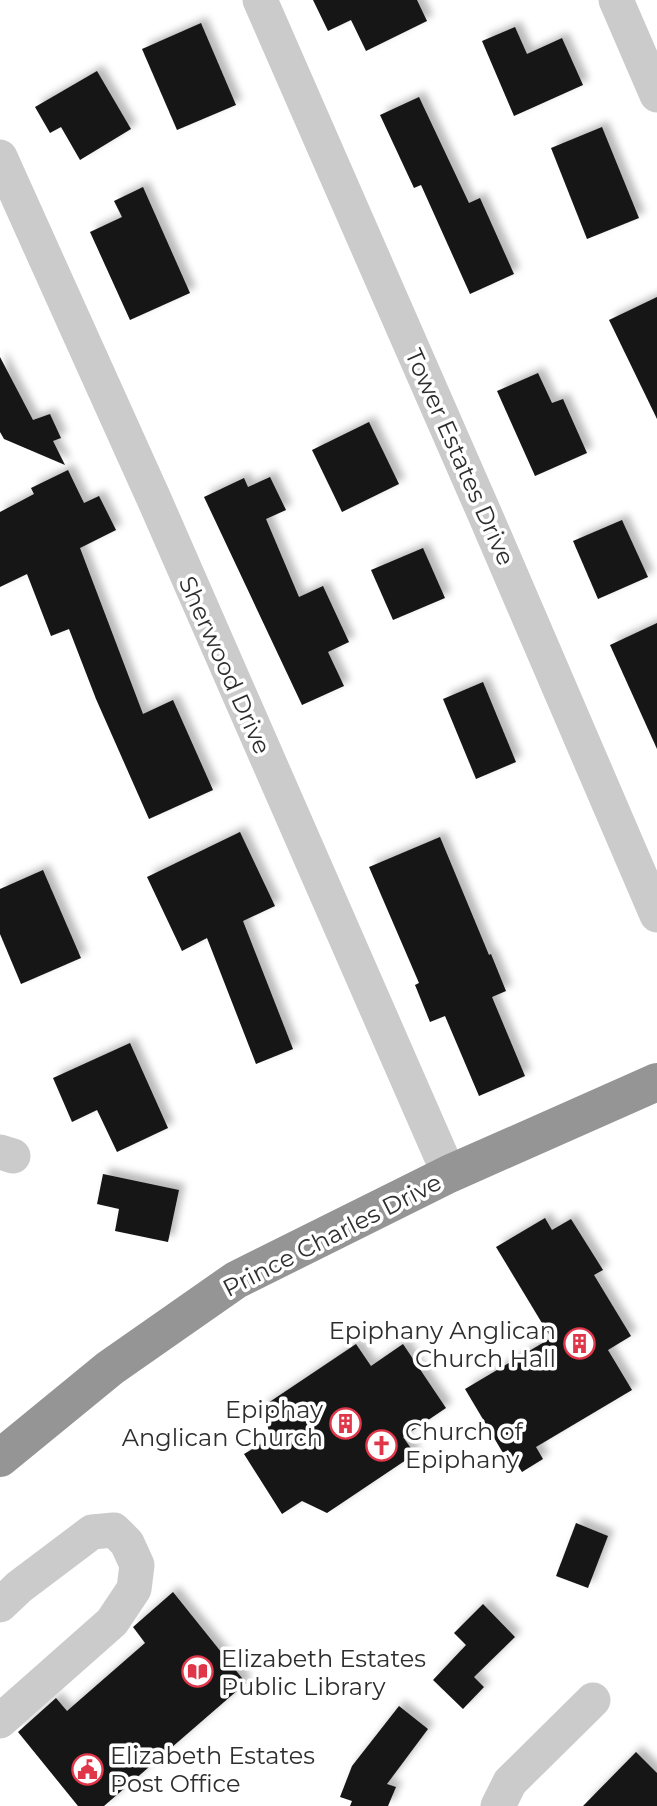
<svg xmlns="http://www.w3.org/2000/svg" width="657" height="1806" viewBox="0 0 657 1806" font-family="Montserrat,sans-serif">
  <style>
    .building { fill: #151515; filter: url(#shadow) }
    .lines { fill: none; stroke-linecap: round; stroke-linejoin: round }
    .minor { stroke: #cbcbcb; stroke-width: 35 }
    .highway { stroke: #959595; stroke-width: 38 }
    .labels { text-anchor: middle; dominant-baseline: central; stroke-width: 7; stroke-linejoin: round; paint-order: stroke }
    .street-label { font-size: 24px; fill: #2e2e2e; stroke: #fff }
    .poi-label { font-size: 24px; fill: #2e2e2e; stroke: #fff; text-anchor: start }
  </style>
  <defs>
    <filter id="shadow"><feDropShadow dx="6" dy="-6" stdDeviation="3.5" flood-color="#0004"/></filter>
  </defs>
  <rect width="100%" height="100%" fill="#fff"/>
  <g class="building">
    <path d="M313,0h104l10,21 -61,30 -15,-31 -23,11z"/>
    <path d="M201,23l35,82 -59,25 -35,-81z"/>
    <path d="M515,27l12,27 35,-16 21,47 -69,31 -32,-75z"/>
    <path d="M97,71l34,58 -51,31 -19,-33 -11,6 -15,-26z"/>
    <path d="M419,97l50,106 11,-5 34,76 -44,20 -49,-109 -7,3 -34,-73z"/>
    <path d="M602,127l37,91 -52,21 -36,-91z"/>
    <path d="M143,187l47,106 -60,27 -40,-88 32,-15 -8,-16z"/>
    <path d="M657,297v122l-48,-99z"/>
    <path d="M0,357l33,63 17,-6 11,24 -8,3 12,24 -61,-26 -4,-7z"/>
    <path d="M538,373l14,30 11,-4 24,54 -52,23 -38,-85z"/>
    <path d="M369,422l30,62 -57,28 -30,-62z"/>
    <path d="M68,470l16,33 15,-7 17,34 -36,18 63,166 30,-14 40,90 -64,29 -53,-120 -27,-70 -18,7 -24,-62 -27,13v-75l34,-18 -3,-6z"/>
    <path d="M270,477l16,33 -20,9 33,78 24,-11 26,56 -21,10 16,34 -42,19 -98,-208 40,-19 4,9z"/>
    <path d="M622,520l26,57 -50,22 -25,-58z"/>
    <path d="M423,548l22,50 -52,22 -22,-50z"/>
    <path d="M657,623v126l-47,-104z"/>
    <path d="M483,682l33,80 -40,17 -33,-80z"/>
    <path d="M240,832l35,74 -32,15 50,128 -37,15 -49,-126 -25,13 -35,-74z"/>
    <path d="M440,837l49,118 2,-1 15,37 -14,6 33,79 -46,20 -34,-80 -15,6 -15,-37 4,-2 -50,-116z"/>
    <path d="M43,870l38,88 -60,26 -21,-50v-45z"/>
    <path d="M130,1043l38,85 -51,24 -20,-42 -25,12 -19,-44z"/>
    <path d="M103,1174l76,16 -11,52 -53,-11 4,-22 -22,-5z"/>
    <path d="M545,1218l7,12 19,-11 32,51 -9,5 37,61 -23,14 24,40 -96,57 7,12 -21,13 -14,-22 -5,3 -38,-64 86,-51 -55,-91z"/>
    <path d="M356,1344l15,22 32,-22 43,64 -43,29 12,17 -88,59 -25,-12 -20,13 -38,-60 27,-16 -9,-31z"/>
    <path d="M576,1523l32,13 -20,52 -32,-12z"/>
    <path d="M173,1592l73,91 -142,123h-26l-60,-74 38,-34 11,13 78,-68 -12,-16z"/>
    <path d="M483,1604l32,33 -41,40 10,10 -21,22 -30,-29 33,-35 -12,-12z"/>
    <path d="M399,1706l29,23 -41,55 9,3 -8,19h-38l2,-5 -12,-4 12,-31z"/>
    <path d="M636,1752l21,21v33h-74z"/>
  </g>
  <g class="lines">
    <g class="minor">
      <path d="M260,0l226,517 171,398"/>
      <path d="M616,0l41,95"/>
      <path d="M0,157l154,342 295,675"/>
      <path d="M0,1152l13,4"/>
      <path d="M0,1605l19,-18 73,-55 22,-2 13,13 10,22 -3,24 -22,33 -112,99"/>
      <path d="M498,1806l12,-24 83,-82"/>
    </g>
    <path class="highway" d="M0,1458l110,-90 126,-88 213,-106 208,-92"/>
  </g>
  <defs>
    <symbol id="building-ring" viewBox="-11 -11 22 22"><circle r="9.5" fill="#fff" stroke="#e03649" stroke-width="1.5"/><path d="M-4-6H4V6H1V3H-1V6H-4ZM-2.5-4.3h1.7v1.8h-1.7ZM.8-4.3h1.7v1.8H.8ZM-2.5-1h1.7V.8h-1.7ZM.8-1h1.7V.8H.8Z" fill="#e03649"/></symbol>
    <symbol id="church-ring" viewBox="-11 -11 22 22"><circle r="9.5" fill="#fff" stroke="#e03649" stroke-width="1.5"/><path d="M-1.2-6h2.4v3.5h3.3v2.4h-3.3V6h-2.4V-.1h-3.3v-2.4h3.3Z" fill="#e03649"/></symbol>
    <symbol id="library-ring" viewBox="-11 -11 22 22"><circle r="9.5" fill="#fff" stroke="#e03649" stroke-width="1.5"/><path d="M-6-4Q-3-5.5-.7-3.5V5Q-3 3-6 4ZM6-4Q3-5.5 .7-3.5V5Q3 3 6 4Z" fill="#e03649"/></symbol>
    <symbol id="civic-ring" viewBox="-11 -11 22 22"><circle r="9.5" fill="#fff" stroke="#e03649" stroke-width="1.5"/><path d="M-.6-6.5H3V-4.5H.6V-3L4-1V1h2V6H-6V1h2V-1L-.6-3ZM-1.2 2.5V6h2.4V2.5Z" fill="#e03649"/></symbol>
  </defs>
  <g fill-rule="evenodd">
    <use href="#building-ring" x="562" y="1326" width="35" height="35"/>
    <use href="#building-ring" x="328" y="1406" width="35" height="35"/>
    <use href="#church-ring" x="364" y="1428" width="35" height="35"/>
    <use href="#library-ring" x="180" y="1654" width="35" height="35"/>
    <use href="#civic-ring" x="70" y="1752" width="35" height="35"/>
  </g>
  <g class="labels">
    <g class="street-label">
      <text transform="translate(460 457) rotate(66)">Tower Estates Drive</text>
      <text transform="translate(225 665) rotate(66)">Sherwood Drive</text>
      <text transform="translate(332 1235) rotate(-27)">Prince Charles Drive</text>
    </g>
    <g class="poi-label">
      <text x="556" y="1330" text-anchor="end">Epiphany Anglican<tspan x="556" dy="28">Church Hall</tspan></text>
      <text x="323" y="1409" text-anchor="end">Epiphay<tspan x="323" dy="28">Anglican Church</tspan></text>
      <text x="405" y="1431">Church of<tspan x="405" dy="28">Epiphany</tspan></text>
      <text x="221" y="1658">Elizabeth Estates<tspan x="221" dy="28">Public Library</tspan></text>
      <text x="110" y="1755">Elizabeth Estates<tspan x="110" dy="28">Post Office</tspan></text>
    </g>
  </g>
</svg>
